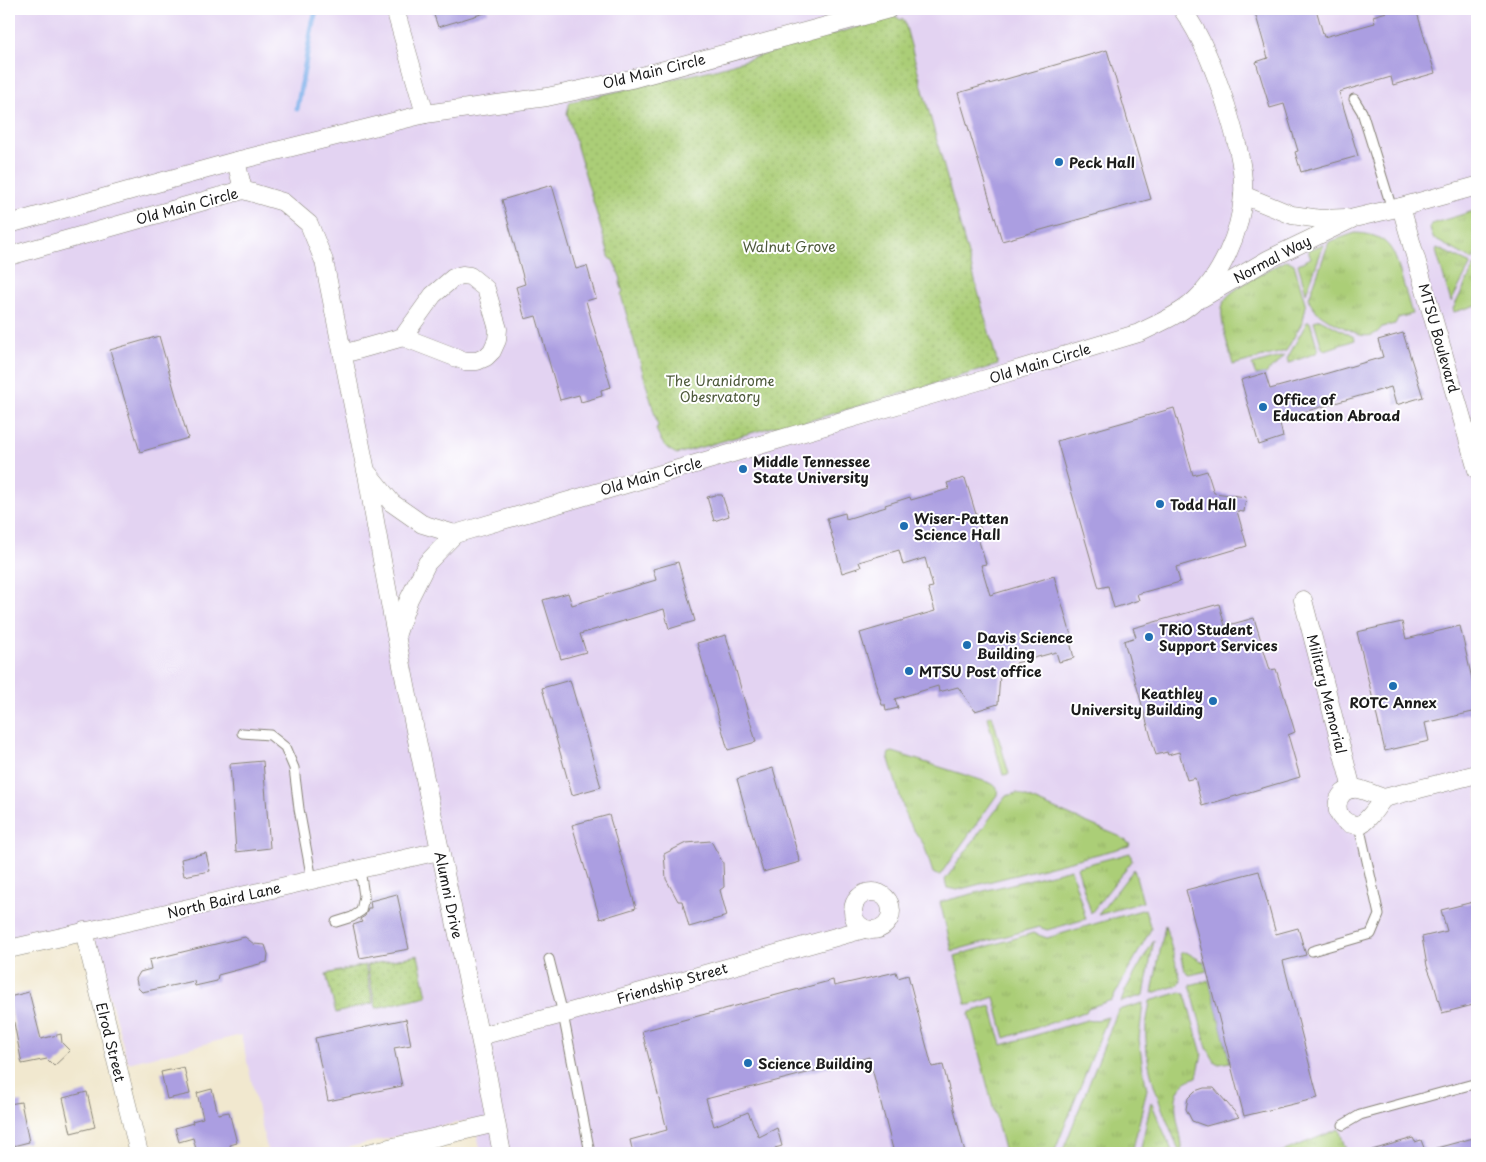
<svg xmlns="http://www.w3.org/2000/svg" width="1486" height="1162" viewBox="0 0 1486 1162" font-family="'Playpen Sans',sans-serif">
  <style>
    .built { fill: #e3d3f2 }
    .grass { fill: url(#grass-tufts); stroke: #64754a }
    .park { fill: url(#park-dots); stroke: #64754a }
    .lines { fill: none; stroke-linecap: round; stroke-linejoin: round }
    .stream { stroke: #7fb0ea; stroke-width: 5 }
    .building { fill: #ab9ee1 }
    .lane-casing { stroke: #868276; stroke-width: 11 }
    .street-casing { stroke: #868276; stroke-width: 19 }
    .lane { stroke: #fff; stroke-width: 9 }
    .street { stroke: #fff; stroke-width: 18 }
    .poi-dot { fill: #1f6fb2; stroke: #fff; stroke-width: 2 }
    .labels { text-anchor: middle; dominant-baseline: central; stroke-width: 4; stroke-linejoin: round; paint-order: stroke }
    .street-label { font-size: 14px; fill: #1c1c1c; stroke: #fff }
    .poi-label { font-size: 14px; font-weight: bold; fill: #1c1c1c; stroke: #fff; text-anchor: start }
    .park-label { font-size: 14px; fill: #4e5a3c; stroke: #fff }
  </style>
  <defs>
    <pattern id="grass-tufts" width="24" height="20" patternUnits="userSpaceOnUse" patternTransform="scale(1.25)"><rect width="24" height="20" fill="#abce77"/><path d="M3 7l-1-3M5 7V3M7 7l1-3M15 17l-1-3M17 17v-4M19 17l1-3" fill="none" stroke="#93b066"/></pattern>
    <pattern id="park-dots" width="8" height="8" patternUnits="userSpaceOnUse" patternTransform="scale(1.25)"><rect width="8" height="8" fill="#abce77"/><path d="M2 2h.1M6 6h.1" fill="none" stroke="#93b066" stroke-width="1.8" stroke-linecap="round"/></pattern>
  </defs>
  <rect width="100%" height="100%" fill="#fff"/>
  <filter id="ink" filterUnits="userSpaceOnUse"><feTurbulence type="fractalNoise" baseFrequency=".02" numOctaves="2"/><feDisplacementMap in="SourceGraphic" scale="10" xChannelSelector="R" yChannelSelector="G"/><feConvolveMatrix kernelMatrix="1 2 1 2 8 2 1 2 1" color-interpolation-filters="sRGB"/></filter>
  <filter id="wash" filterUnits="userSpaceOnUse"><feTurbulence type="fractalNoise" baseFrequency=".0096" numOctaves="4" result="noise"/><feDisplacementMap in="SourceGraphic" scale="20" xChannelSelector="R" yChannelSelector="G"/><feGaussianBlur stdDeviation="1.12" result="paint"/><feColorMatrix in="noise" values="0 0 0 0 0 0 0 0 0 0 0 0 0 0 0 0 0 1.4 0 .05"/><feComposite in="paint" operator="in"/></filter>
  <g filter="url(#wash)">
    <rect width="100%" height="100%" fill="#f1e8cf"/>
    <path class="built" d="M9,9h1468v1144h-996l-7,-34 -151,34h-55l-27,-118 -113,28 -37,-133 -82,19z"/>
    <g class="grass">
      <path d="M1477,210v42l-4,8 -39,-21 -4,-10 1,-5z"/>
      <path d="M1355,233c32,1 39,15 46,43 4,12 7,25 11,38l-14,4 -3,6 -13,3c-6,8 -11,10 -22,8 -14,-7 -50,-20 -51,-37l20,-56z"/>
      <path d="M1324,244l-18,49 -8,-29 13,-6 -3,-8z"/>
      <path d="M1437,248l34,16 -20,38 -15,-51z"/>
      <path d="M1287,260l7,4 12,42 -3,15 -17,30 -53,14c-4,-16 -13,-42 -11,-57 1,-4 2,-8 5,-11 10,-11 46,-30 60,-37z"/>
      <path d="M1475,265l2,1v39l-23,7 -1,-3z"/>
      <path d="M1320,319l34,18 1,3 -30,10 -3,-2 -8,-27z"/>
      <path d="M1307,322h3l8,28 -2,3 -27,10 -2,-4z"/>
      <path d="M1284,356c-6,10 -14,11 -18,18l-10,1 -4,-10z"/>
      <path d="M992,715l17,59 -6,1 -16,-58z"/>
      <path d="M893,752l94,30c7,2 12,5 10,13l-57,80h-3l-4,-2 -9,-28 -17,-25 -19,-64 1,-3z"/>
      <path d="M1017,793l104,44 9,7 -1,2 -172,44 -10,-2 -2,-8 61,-84z"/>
      <path d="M1130,853l2,8 -41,52 -14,-46z"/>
      <path d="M1071,869l15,50 -39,11 -8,-3 -87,24 -12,-49z"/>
      <path d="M1134,869l9,33 -45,13z"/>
      <path d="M1145,909l6,20 -39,71 -24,8 -2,4 -5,1 -76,25 -11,-41 -24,8 -4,-1 -11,-48 78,-23 14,5z"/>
      <path d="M1165,925l16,56 -2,4 -27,8z"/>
      <path d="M1154,940l-10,55 -23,7 5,-13z"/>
      <path d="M1186,952l19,11 2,8 -17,4 -2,-1 -3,-3 -4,-18z"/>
      <path d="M1209,980l21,82 -11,2 -4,-2 -8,-14 -17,-63z"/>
      <path d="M1181,992l4,2 17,60 -5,23c-34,9 -18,44 -15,68v3l-3,2c-16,-39 -35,-79 -33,-123 1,-9 3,-18 4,-26z"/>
      <path d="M1143,1003l-4,36 4,31 4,19 -15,64h-70l56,-143z"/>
      <path d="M991,1006l11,39 85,-25 5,1 16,-4 -54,136h-49l-36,-138 1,-3z"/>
      <path d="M1151,1102l22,51h-33z"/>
      <path d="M1339,1129l8,24h-68l8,-3z"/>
    </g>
    <g class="park">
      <path d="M895,16l6,4 1,-2 2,2 94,345 -217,64 -2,-4 -102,29c-14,-7 -15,-11 -21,-25l2,-3 -37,-131 2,-3 -3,-9 1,-4 -8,-19 -3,-1 -43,-146 3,-11 142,-32z"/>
      <path d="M418,955l9,41 -51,12 -9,-43z"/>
      <path d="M365,965l8,38 -37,10 -10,-39z"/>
    </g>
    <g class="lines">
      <path class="stream" d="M297,109l16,-88 4,-12"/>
    </g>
    <g id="blocks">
      <g class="building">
        <path d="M432,9h55l1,3 -50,15z"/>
        <path d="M1254,9h62l8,28 51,-14 -2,-7 24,-7h19l19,64 -42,12 -2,-8 -52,15 19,64 -57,16 -6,-20 3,-1 -14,-47 -14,4 -14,-46 12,-4z"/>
        <path d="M1107,50l44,149 -149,42 -44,-148z"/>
        <path d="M552,185l24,84 11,-3 9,32 -10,3 25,86 -10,3 1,6 -21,6 -2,-7 -19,5 -24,-84 -11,3 -9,-32 9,-3 -23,-84z"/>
        <path d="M1403,333l20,64 -27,8 -5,-18 -112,32 4,18 -24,8 -18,-65 24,-7 5,16 58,-16 55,-16 -5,-17z"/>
        <path d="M159,336l29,102 -48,14 -30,-102z"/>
        <path d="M1174,408l19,67 14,-4 7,22 32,4 -2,15 -7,-1 10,35 -71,21 4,15 -43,12 2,6 -25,8 -6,-22 -9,2 -42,-147z"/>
        <path d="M965,478l17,56 -5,1 9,29 -5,1 9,30 64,-19 19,66h-3l4,16 -15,4 -3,-10 -40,11 2,6 -18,5 -2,30 -23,7 -17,-24 -19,5 -1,-6 -43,13 3,9 -12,3 -1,-6h-3l-22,-72 75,-22 -7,-23 5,-1 -8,-29 -22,7 -4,-15 -40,12 2,5 -19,6 -15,-55 18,-5 1,6 40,-12 -1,-2 25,-8 1,3 38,-11 -2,-6z"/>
        <path d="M716,495h6l7,21 -15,5 -7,-24z"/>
        <path d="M678,562l17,59 -26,8 -5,-20 -84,25 6,18 -25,7 -18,-59 25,-7 4,12 84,-25 -3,-11z"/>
        <path d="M1219,604l6,22 29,-8 16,52 6,-1 19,63 -7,3 12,42 -98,29 -7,-28 -8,2 -8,-28 -11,3 -1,-3 -11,3 -32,-114 12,-4 -3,-9z"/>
        <path d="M1402,622l4,17 54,-13 17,75v10l-52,12 4,18 -44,10 -28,-119z"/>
        <path d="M726,635l30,107 -28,8 -31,-107z"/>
        <path d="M570,680l31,107 -29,8 -30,-107z"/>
        <path d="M263,761l7,87 -34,4 -6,-88z"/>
        <path d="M773,768l27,94 -37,10 -26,-93z"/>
        <path d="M609,815l27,93 -36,11 -28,-94z"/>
        <path d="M711,841l12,22 1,24 -4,3 7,26 -38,11 -7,-26h-4l-12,-22 -2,-25 22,-11z"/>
        <path d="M206,853l4,18 -26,5 -3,-17z"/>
        <path d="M1259,871l17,63 22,-6 8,27 -23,6 35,137 -74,18 -58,-226z"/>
        <path d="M397,894l12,55 -49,9 -7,-33 9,-3 -2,-3 5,-3 3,-8h3l-1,-7z"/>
        <path d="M1477,901v103l-35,9 -8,-29 -7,-18 -5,-29 25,-6 -6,-21z"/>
        <path d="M245,937l9,7 11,1 3,9 -1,8 -49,13 -1,6 -22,5 -1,-5 -52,11 -4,-4 -2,-9 4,-7 11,-3 -2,-9z"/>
        <path d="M896,972l2,6 10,-3 24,92 11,-2 22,88h-71l-25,-96 -163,42 8,27 34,-14 11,25 18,-9 5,18 -7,2 1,5h-143l-3,-13 37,-10 -25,-99 191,-51 1,6z"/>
        <path d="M29,992l12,47 20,-5 1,9 8,8 -16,15 -7,-7 -25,5 -13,-67z"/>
        <path d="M406,1019l5,26 -17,3 8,38 -74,15 -13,-63z"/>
        <path d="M184,1067l6,27 -23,5 -6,-27z"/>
        <path d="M1204,1088h10l25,29 -33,9 -14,-5 -6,-12 2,-11 7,-7z"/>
        <path d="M212,1089l6,25 11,-2 8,31 -7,2 2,8h-35l-4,-15 -14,4 -4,-14 18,-5 -1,-2 11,-3 -6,-25z"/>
        <path d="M87,1092l8,35 -24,6 -8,-35z"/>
        <path d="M21,1102l8,40 -20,5v-43z"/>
        <path d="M1477,1137v16h-44v-4z"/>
        <path d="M1413,1138l2,4 6,-2 5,13h-54v-3z"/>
      </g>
    </g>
  </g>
  <g filter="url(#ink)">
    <use href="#blocks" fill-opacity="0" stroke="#868276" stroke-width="1"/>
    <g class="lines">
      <defs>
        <g id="lane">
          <path d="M1354,99l8,13 30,97"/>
          <path d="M242,733l28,2 15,12 9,21 5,41 13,71"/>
          <path d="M336,922l16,-5 9,-6 3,-15 -4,-27"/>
          <path d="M1312,951l59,-17 8,-19 -20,-90"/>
          <path d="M549,959l14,55 27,139"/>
          <path d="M1343,1125l17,-10 117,-32"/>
        </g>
        <g id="street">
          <path d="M395,9l30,105"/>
          <path d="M236,161l7,29"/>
          <path d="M1243,195l49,20 28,4 26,-1"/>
          <path d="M1401,207l76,263"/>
          <path d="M9,224l227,-63 189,-47 122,-17 84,-18 258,-70"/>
          <path d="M9,256l234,-66 40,12 26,22 15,37 42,210 26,32 30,21 33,10 548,-160 136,-41c18,-9 38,-17 53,-30 28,-24 49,-71 51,-108 2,-27 -9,-64 -17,-90 -11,-33 -23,-67 -44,-96"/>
          <path d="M1202,298l67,-39 85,-41 47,-11 76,-21"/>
          <path d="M343,354l60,-17 30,-42 20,-17 9,-3 8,1 16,13 12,40 -1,11 -5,11 -6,6 -9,4h-12l-62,-24"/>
          <path d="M367,474c31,188 73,374 112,560 9,40 15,80 23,119"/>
          <path d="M1303,600l49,189"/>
          <path d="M397,633l12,-34 18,-36 28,-29"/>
          <path d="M1384,798c-8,9 -14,22 -25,27 -31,0 -26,-40 -1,-36 7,1 18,7 26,9l93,-24"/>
          <circle cx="872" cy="911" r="19"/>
          <path d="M84,931l55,222"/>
          <path d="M9,949l430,-98"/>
          <path d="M480,1036l83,-22 301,-85"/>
          <path d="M368,1153l128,-30"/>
        </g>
      </defs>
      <use href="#lane" class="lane-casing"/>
      <use href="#street" class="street-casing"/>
      <use href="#lane" class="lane"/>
      <use href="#street" class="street"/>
    </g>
  </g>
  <g class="poi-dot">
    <circle cx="1059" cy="162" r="5"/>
    <circle cx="1263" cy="407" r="5"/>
    <circle cx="743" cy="469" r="5"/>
    <circle cx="1160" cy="504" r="5"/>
    <circle cx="904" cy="526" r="5"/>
    <circle cx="1149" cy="637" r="5"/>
    <circle cx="967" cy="645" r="5"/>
    <circle cx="909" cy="671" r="5"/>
    <circle cx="1393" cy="686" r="5"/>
    <circle cx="1213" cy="701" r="5"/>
    <circle cx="748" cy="1063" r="5"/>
  </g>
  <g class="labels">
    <g class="street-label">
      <text transform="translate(654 71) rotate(-14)">Old Main Circle</text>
      <text transform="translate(187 206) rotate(-15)">Old Main Circle</text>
      <text transform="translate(1272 259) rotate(-28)">Normal Way</text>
      <text transform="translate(1439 338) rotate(74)">MTSU Boulevard</text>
      <text transform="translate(1040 363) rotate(-17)">Old Main Circle</text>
      <text transform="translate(651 476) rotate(-16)">Old Main Circle</text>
      <text transform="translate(1327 694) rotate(76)">Military Memorial</text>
      <text transform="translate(449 895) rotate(78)">Alumni Drive</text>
      <text transform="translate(224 900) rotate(-13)">North Baird Lane</text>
      <text transform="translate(672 983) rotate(-16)">Friendship Street</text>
      <text transform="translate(111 1042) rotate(76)">Elrod Street</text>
    </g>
    <g class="poi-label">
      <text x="1069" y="162">Peck Hall</text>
      <text x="1273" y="399">Office of<tspan x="1273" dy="16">Education Abroad</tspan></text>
      <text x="753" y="461">Middle Tennessee<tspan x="753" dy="16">State University</tspan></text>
      <text x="1170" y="504">Todd Hall</text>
      <text x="914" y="518">Wiser-Patten<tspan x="914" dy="16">Science Hall</tspan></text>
      <text x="1159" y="629">TRiO Student<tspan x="1159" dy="16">Support Services</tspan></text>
      <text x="977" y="637">Davis Science<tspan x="977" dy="16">Building</tspan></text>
      <text x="919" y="671">MTSU Post office</text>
      <text x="1203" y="693" text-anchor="end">Keathley<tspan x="1203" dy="16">University Building</tspan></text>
      <text x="1393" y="702" text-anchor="middle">ROTC Annex</text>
      <text x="758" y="1063">Science Building</text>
    </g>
    <g class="park-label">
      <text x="789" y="246">Walnut Grove</text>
      <text x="720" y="380">The Uranidrome<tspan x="720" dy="16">Obesrvatory</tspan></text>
    </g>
  </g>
  <rect width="1486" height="1162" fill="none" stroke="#fff" stroke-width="30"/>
</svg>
